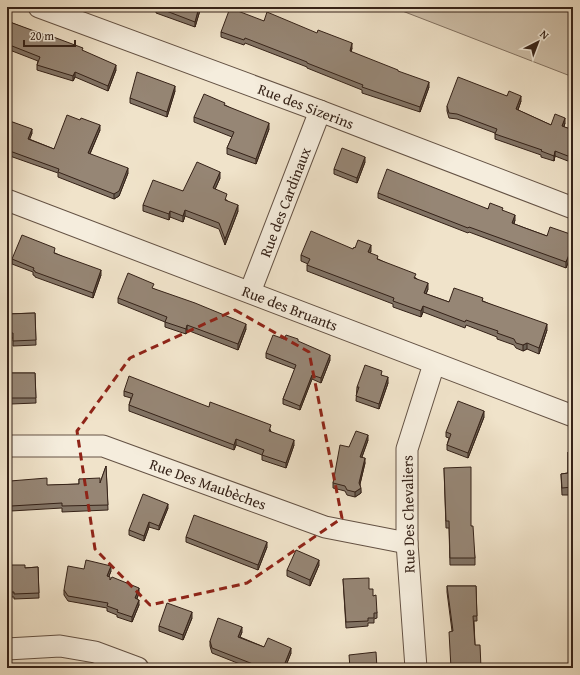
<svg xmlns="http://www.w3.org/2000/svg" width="580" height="675" viewBox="0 0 580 675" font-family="'Gentium Book Plus',serif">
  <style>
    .green { fill: #d0c2ac; stroke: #827262 }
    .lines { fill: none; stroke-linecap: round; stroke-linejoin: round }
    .minor-casing { stroke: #645244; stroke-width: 23 }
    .minor { stroke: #f5eddd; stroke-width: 21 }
    .wall { fill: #817365; stroke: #352218 }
    .shaded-wall { fill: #695e52; stroke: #352218 }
    .building { fill: #968675; stroke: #352218 }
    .marked { fill: none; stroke: #8f2418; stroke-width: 3; stroke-dasharray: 8 5; stroke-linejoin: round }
    .labels { text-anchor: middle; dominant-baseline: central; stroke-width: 3.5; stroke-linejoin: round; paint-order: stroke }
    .street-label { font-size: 15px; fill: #352218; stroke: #f5eddd }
  </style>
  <rect width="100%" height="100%" fill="#f0e3ca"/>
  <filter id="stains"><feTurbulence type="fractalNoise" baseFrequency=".005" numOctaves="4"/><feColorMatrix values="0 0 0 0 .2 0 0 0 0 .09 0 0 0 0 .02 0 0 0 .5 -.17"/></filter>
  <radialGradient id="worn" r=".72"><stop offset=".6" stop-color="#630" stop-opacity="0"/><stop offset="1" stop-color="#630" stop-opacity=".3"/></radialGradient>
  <path class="green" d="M392,7h181v70z"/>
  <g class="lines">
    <defs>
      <g id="minor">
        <path d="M39,7l281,104 253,97"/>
        <path d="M7,200l566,216"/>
        <path d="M250,292l70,-181"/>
        <path d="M7,446h96l222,81 82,16"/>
        <path d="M7,649l53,-3 35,6 43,16"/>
        <path d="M416,668l-9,-125v-94l27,-85"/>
      </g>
    </defs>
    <use href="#minor" class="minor-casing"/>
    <use href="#minor" class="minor"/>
  </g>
  <g class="wall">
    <path d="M147,7h54l-6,20 -39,-14v-3z"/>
    <path d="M7,21l76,30 33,19 -8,21 -33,-14 -2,4 -36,-11v-5l1,-4 -31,-12z"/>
    <path d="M264,21l88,27 -1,4 47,20 31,15 -9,25 -58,-19v-3l-55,-22v-1l-62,-24 -1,2 -23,-8v-5z"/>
    <path d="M175,91l-8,26 -37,-14v-5z"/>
    <path d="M507,96l14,5 -3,9 33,15 14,-2 -1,4 9,3v33l-18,-7 -1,5 -13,-4v-2l-46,-16v-6l-38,-14 -8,-1 -2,-7v-5z"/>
    <path d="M225,105l44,24 -13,35 -29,-10v-6l5,-11 -38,-15v-5z"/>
    <path d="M7,120l25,13 -3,6 25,10 46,-19 -10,24 38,19 -9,23 -5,3 -56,-22v-4l-51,-18z"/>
    <path d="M365,162l-8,21 -23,-9v-5z"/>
    <path d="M220,178l-5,11 23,22 -13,34 -6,-16 -34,-13 -2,6 -13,-5 -1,3 -26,-9v-6z"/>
    <path d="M378,193l125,18 12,9 -1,4 33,12 26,-1v15l-7,18 -97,-36 -1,1 -90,-35z"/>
    <path d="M355,248l16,3 -1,2 8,6 38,19 12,11 -2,5 23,8 34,-1 64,29 -8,24 -12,-5 -4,2 -7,-3 -2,-3 -17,-6v-2l-31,-12 -1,3 -42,-16 -2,5 -28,-10v-3l-86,-33v-6l1,-1 -7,-3v-6l52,-6z"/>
    <path d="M55,253l46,22 -8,23 -58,-21v-1l-2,-1v-3l-21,-8v-5z"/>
    <path d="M154,289l92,40 -8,21 -51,-20 -1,4 -21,-7v-5l-47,-19v-5z"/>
    <path d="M35,313l1,32 -23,1v-8h-6v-24z"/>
    <path d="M284,339l14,3 32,18 -9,23 -9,-4 -12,31 -17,-6v-5l12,-30 -29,-11v-5z"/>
    <path d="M11,373h24l1,30 -25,1z"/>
    <path d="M382,375l6,8 -9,26 -23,-8 1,-14z"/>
    <path d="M124,391l147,39 -1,1 24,14 -8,23 -24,-8v-5l-26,-10 -2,5 -105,-39v-6l2,-7 -7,-2z"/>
    <path d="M484,417l-16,41 -21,-8v-5l2,-7 -3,-1v-5z"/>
    <path d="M368,440l-6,17 3,6 -5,21 1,9 -6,4 -8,-2 -2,-4 -12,-3v-5l16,-36z"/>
    <path d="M573,451v44h-11l-1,-21 7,-1v-21z"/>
    <path d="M106,466l2,44 -46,2v-4l-51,3 -1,-24 69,-3v-5l21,4z"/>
    <path d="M444,468l27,58 4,32v7h-25l-1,-37h-3z"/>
    <path d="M168,508l-9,22 -10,-3 -5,14 -15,-6v-5z"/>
    <path d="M186,537l81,10 -9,23 -72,-28z"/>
    <path d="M7,565l18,3 13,-1 1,31 -25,1v-2h-7z"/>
    <path d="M319,565l-9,21 -23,-10v-6z"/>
    <path d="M84,569l27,2 -2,5 1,4 29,13 -2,6 2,6 -7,17 -15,-5v-2l-10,-4v-3l-39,-7 -4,-6v-5z"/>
    <path d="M343,579l26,10 4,7 4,17v5l-3,1v4h-6v3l-22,2z"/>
    <path d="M447,586h29l1,35h-3l1,24 6,23 -29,-37 -5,-39z"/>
    <path d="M192,618l-9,22 -24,-9v-5z"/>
    <path d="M242,632l-2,5 24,10 27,6 -6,15h-35l-38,-15 -2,-7v-5z"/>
  </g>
  <g class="shaded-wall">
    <path d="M199,7h2l-6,20v-5z"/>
    <path d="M352,43v5l-2,8v-5z"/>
    <path d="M116,65v5l-8,21v-5z"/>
    <path d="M75,72v5l-2,4v-5z"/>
    <path d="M429,82v5l-9,25v-5z"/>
    <path d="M175,86v5l-8,26v-5z"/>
    <path d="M521,96v5l-5,14v-6z"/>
    <path d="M565,118v5l-3,8v-5z"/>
    <path d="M269,123v6l-13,35v-5z"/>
    <path d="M100,125v5l-12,28v-5z"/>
    <path d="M32,129v4l-4,11v-5z"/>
    <path d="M555,151v5l-1,5v-5z"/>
    <path d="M365,157v5l-8,21v-5z"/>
    <path d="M128,168v5l-9,23 -5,3v-5z"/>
    <path d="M220,172v6l-7,16v-6z"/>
    <path d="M238,205v6l-13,34v-6z"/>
    <path d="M185,210v6l-2,6v-6z"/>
    <path d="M170,211v6l-1,3v-6z"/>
    <path d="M515,215v5l-3,8v-5z"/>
    <path d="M371,245v6l-3,7v-6z"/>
    <path d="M573,245v5l-7,18v-6z"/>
    <path d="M101,270v5l-8,23v-5z"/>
    <path d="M428,283v6l-4,10v-6z"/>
    <path d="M423,306v6l-2,5v-6z"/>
    <path d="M246,324v5l-8,21v-6z"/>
    <path d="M547,324v6l-8,24v-6z"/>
    <path d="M187,325v5l-1,4v-5z"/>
    <path d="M527,343v6l-4,2v-6z"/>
    <path d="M330,355v5l-9,23v-5z"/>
    <path d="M312,375v4l-12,31v-4z"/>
    <path d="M388,377v6l-9,26v-5z"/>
    <path d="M484,411v6l-16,41v-5z"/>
    <path d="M368,435v5l-8,22v-5z"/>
    <path d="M236,439v6l-2,5v-5z"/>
    <path d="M294,440v5l-8,23v-5z"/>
    <path d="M365,458v5l-6,25v-5z"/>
    <path d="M361,488v5l-6,4v-5z"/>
    <path d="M168,504v4l-9,22v-4z"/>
    <path d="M149,522v5l-5,14v-5z"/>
    <path d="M267,542v5l-9,23v-5z"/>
    <path d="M319,560v5l-9,21v-6z"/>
    <path d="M111,566v5l-4,10v-5z"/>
    <path d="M139,588v5l-4,10v-5z"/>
    <path d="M139,600v5l-7,17v-5z"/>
    <path d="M192,612v6l-9,22v-5z"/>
    <path d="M242,627v5l-4,10v-5z"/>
    <path d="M291,648v5l-6,15h-2z"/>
  </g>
  <g class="building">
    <path d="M156,7h43l-4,15z"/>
    <path d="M230,8l34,13 3,-9 50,21 1,-3 34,13 -2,8 48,19v1l31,11 -9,25 -58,-20 1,-2 -56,-22v-1l-62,-24 -1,2 -23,-8z"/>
    <path d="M7,21l41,15v-1l35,13 -1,2 34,15 -8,21 -33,-14 -2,4 -36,-11 3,-8 -33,-13z"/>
    <path d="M137,72l38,14 -8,26 -37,-14z"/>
    <path d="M458,77l49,19 2,-5 12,5 -5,13 35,16 4,-11 10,4 -3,8 11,4v28l-18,-7 -1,5 -13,-5 1,-1 -47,-16 2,-5 -40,-15 -8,-1 -2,-7z"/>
    <path d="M204,94l21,9 -1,2 45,18 -13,36 -29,-11 7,-16 -40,-15z"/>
    <path d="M67,115l13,5 1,-2 19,7 -12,28 40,15 -9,23 -5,3 -56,-22 1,-3 -52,-19v-30l25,9 -4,10 26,10z"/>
    <path d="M342,148l23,9 -8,21 -23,-9z"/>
    <path d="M197,162l23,10 -7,16 14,6 -2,6 13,5 -13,34 -6,-16 -34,-13 -2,6 -13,-5 -1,3 -26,-9 10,-25 30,11z"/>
    <path d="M387,169l101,40 2,-6 13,5 -1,2 13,5 -3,8 13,5 22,8 3,-9 23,8v10l-7,17 -97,-35 -1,1 -90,-35z"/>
    <path d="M311,231l42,18 1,-2 1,1 3,-8 13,5 -3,7 10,4 -1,3 39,15 -2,4 14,5 -4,10 25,9 5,-14 29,10 -1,3 65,23 -8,24 -12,-5 -4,2 -7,-2 -2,-4 -17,-6 1,-2 -32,-11 -1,2 -42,-16 -2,5 -28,-10 1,-3 -87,-33 3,-6 -9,-4z"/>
    <path d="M22,235l33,13 -1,5 47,17 -8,23 -58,-21v-1l-2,-1 1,-2 -22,-9z"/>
    <path d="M128,273l26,11 -2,4 43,15 51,21 -8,20 -51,-19 -1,4 -21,-7 2,-5 -49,-19z"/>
    <path d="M35,313l1,27 -23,1v-8h-6v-19z"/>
    <path d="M273,335l11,4 2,-4 12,4v2l32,14 -9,23 -9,-3 -12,31 -17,-7 13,-34 -30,-12z"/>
    <path d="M365,365l17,6 -1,4 7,2 -9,27 -23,-8 3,-9h-2z"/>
    <path d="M11,373h24l1,25h-25z"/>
    <path d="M129,376l80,31 1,-5 61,23 -2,6 25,9 -8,23 -24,-8 2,-5 -28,-11 -2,6 -105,-40 4,-11 -9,-3z"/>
    <path d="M458,401l26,10 -16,42 -21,-8 4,-11 -5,-2z"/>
    <path d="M356,431l12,4 -8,22 5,1 -6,25 2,5 -6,4 -8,-2 -2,-4 -12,-3 7,-38 9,2z"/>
    <path d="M573,451v36l-11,1 -1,-14 7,-1v-21z"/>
    <path d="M106,466l2,39 -46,1v-3l-51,3 -1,-25 37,-3v7l32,-1v-5l21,-1v5z"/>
    <path d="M471,467v59h2l2,32h-25l-1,-37h-3l-2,-53z"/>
    <path d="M143,494l25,10 -9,22 -10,-4 -5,14 -15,-6z"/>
    <path d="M194,515l73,27 -9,23 -72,-28z"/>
    <path d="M296,550l23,10 -9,20 -23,-10z"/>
    <path d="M86,560l25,6 -4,10 3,1v3l2,-3 27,11 -4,10 4,2 -7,17 -15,-5 1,-2 -11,-4 1,-3 -40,-7 -4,-6 4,-24 16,3z"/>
    <path d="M7,565h18v3l13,-1 1,26 -25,1v-2h-7z"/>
    <path d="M369,578v11h4v7l3,-1 1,18h-3v5h-6v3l-22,1 -3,-43z"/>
    <path d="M447,586h29l1,30h-4l2,29h5l1,23h-30l-2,-36 4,-1z"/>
    <path d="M167,603l25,9 -9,23 -24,-9z"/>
    <path d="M218,618l24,9 -4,10 26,10 4,-9 23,10 -8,20h-26l1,-2 -46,-18 -2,-7z"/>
    <path d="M376,652l1,16h-27l-1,-13z"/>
  </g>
  <path class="marked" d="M235,310l74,42 33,166 -95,65 -97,22 -55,-56 -18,-118 53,-73z"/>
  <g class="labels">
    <g class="street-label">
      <text transform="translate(306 106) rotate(21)">Rue des Sizerins</text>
      <text transform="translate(285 202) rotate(-69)">Rue des Cardinaux</text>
      <text transform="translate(290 308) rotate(21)">Rue des Bruants</text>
      <text transform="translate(208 484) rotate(20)">Rue Des Maubèches</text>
      <text transform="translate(408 514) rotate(-91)">Rue Des Chevaliers</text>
    </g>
  </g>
  <rect width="580" height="675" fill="none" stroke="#f0e3ca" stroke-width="24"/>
  <rect x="8" y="8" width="564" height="659" fill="none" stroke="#352218" stroke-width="2"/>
  <rect x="12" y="12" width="556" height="651" fill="none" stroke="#352218"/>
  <g transform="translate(538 42) rotate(42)" stroke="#f5eddd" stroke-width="3" paint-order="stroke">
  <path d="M0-3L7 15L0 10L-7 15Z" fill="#352218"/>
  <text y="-6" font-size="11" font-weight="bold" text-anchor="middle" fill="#352218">N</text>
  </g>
  <path d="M24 40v6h51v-6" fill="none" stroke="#352218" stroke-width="2"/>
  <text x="30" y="40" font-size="12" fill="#352218" stroke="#f5eddd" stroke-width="3" paint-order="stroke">20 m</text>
  <rect width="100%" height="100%" filter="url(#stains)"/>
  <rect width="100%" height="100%" fill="url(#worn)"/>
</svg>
